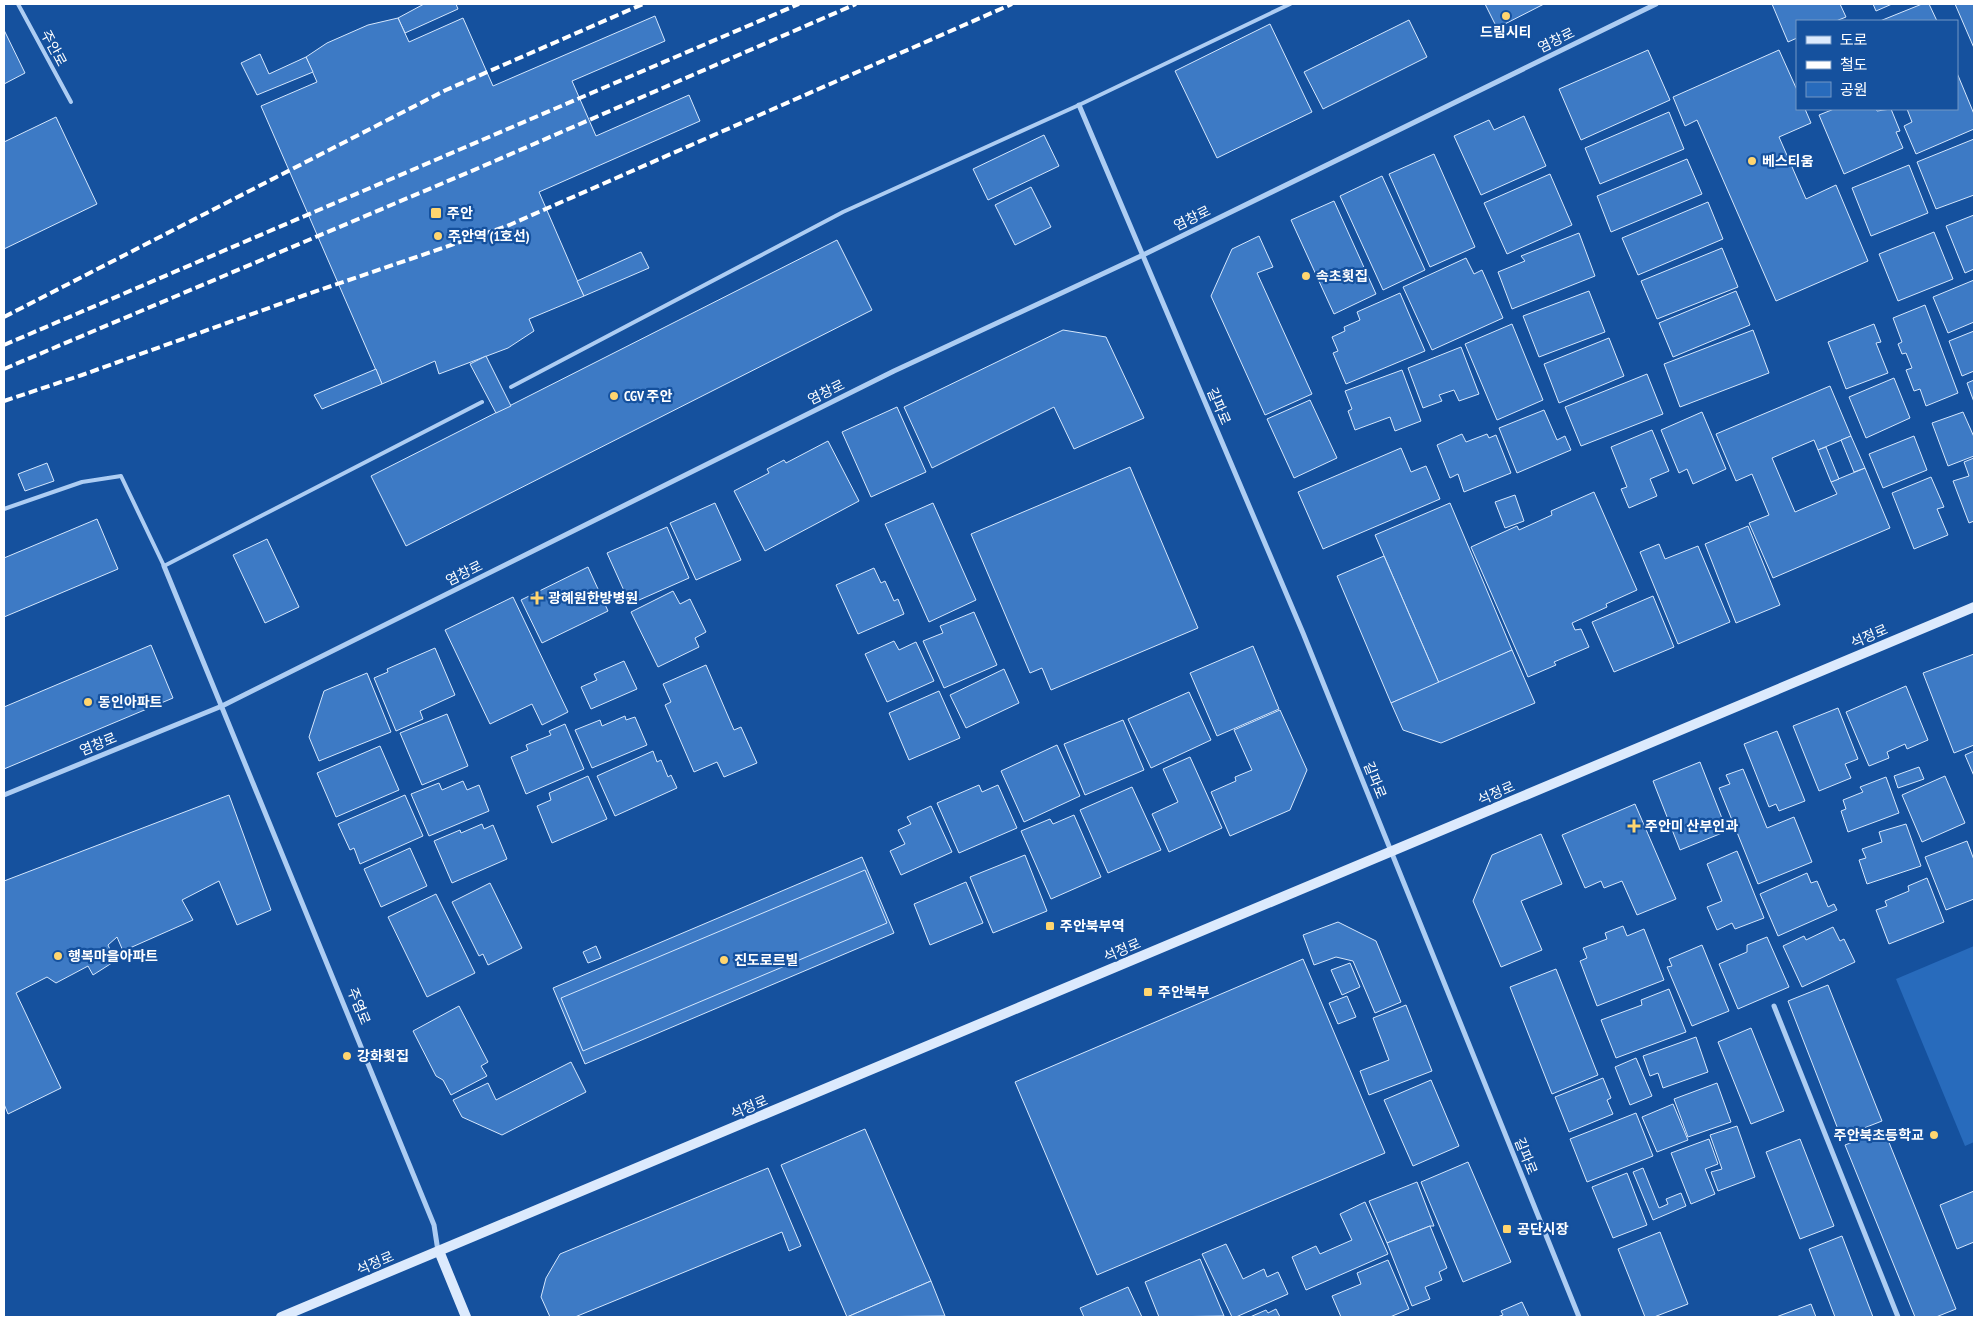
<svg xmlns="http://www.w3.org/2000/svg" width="1978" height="1321" viewBox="0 0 1978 1321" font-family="'PT Sans Narrow','Noto Sans KR',sans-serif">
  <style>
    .green { fill: #286bbc }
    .building { fill: #3d7ac5; stroke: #d5e7fd }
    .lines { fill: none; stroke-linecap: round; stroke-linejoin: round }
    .lane { stroke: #adcdf3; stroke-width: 4 }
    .street { stroke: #adcdf3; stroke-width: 5 }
    .secondary { stroke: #dceafd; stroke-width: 10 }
    .rail { stroke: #fff; stroke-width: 4; stroke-dasharray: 9 4; stroke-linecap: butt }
    .poi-dot { fill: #ffd56f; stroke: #15519e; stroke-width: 2 }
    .labels { text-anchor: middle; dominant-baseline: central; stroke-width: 4.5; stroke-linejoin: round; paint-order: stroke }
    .poi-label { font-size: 14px; font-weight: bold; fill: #fff; stroke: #15519e; text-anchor: start }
    .street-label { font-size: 14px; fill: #fff; stroke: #15519e }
  </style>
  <rect width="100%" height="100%" fill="#15519e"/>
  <path class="green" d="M1974,946v196l-9,4 -69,-167z"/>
  <g class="building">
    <path d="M424,4h32l2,5 -53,24 -7,-15z"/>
    <path d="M1485,4h59l-47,24z"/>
    <path d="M1772,4h68l6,13 -10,4h-39v17l-9,4z"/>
    <path d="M1873,4h19l-16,7z"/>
    <path d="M1922,4h7l8,17h-57z"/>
    <path d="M1955,4h19v44z"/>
    <path d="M655,16l10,25 -93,40 24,55 93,-41 11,26 -161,71 45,104 -55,23 5,12 -26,17 -69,26 -4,-13 -53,23 -121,-278 56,-24 -11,-25 21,-14 41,-18 30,-7 11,24 54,-24 30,68z"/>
    <path d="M1409,20l18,37 -104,52 -19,-37z"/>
    <path d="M1270,24l42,88 -95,46 -42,-87z"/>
    <path d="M4,30l21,43 -21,11z"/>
    <path d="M1648,50l22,50 -89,40 -22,-51z"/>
    <path d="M1779,50l18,40v19h8l6,14 -32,14 27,62 30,-14 32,76 -92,40 -79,-181 -12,6 -12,-29z"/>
    <path d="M260,54l9,20 37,-17 7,15 -56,23 -16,-32z"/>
    <path d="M1957,73l17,41v15l-58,25 -12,-28 8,-4 -5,-13h50z"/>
    <path d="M1834,109h42l1,2 14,-2 9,22 -4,1 7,16 -59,26 -25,-59z"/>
    <path d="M1669,112l15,37 -84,35 -15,-36z"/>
    <path d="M1524,116l22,50 -65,29 -27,-59 35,-16 5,10z"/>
    <path d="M56,117l41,87 -93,45v-107z"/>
    <path d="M1044,135l15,31 -71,34 -15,-31z"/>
    <path d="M1974,139v56l-38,14 -19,-47z"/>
    <path d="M1434,154l41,93 -45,20 -41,-93z"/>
    <path d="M1687,159l15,35 -91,38 -14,-36z"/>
    <path d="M1909,165l19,48 -57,23 -19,-48z"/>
    <path d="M1550,174l22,51 -65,29 -23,-51z"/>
    <path d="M1382,176l43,94 -42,20 -43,-94z"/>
    <path d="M1031,187l20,40 -36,18 -20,-40z"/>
    <path d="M1334,201l42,93 -42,20 -43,-94z"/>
    <path d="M1708,202l15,37 -85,36 -16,-37z"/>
    <path d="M1974,215v54l-9,4 -19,-47z"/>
    <path d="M1934,232l19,47 -55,22 -19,-47z"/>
    <path d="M1579,233l16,43 -83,33 -14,-37 27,-11 -4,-5z"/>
    <path d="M1259,236l14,31 -16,6 55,121 -47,21 -54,-119 21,-47z"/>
    <path d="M837,240l35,70 -466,236 -35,-70z"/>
    <path d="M1722,248l16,39 -81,32 -16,-38z"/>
    <path d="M641,252l8,16 -65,28 -7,-15z"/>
    <path d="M1466,258l8,16 8,-4 21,48 -71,32 -29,-63z"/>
    <path d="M1974,280v42l-26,11 -15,-36z"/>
    <path d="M1589,291l16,41 -66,25 -16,-41z"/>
    <path d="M1736,291l14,34 -77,32 -14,-34z"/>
    <path d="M1400,293l25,58 -79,33 -13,-31 5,-2 -6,-14 13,-6 -1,-4 16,-7 -3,-8z"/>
    <path d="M1925,305l33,88 -32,13 -6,-17 -6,2 -8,-21 6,-2 -6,-15 -4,1 -4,-10 4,-2 -9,-24z"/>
    <path d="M1512,324l31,76 -46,20 -32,-76z"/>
    <path d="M1874,324l7,18 -5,1 12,30 -42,16 -18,-47z"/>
    <path d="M1063,330l43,7 38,81 -70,31 -20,-42 -122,61 -28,-61z"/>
    <path d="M1753,330l16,43 -89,34 -16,-43z"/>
    <path d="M1974,331v40l-12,5 -13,-35z"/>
    <path d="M1609,338l15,38 -65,27 -15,-39z"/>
    <path d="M1461,347l18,47 -20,7 -5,-11 -15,5 3,6 -19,7 -15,-40z"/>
    <path d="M486,356l25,50 -15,7 -26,-49z"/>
    <path d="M376,369l6,15 -60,25 -8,-14z"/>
    <path d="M1402,370l19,51 -26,10 -5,-14 -35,13 -7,-19 4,-2 -7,-18z"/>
    <path d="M1647,374l16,40 -82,32 -16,-39z"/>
    <path d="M1894,378l16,40 -44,20 -17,-41z"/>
    <path d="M1974,380v22l-7,-19z"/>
    <path d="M1830,386l21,50 -33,14 -4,-10 -42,18 23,54 42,-18 -6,-12 34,-14 25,60 -117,50 -24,-55 20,-8 -17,-41 -16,7 -20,-47z"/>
    <path d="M1310,400l27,58 -43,20 -27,-59z"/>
    <path d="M897,407l29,65 -55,25 -29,-65z"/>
    <path d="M1544,410l13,30 8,-4 6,14 -54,23 -18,-45z"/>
    <path d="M1702,412l24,57 -33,15 -6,-15 -8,4 -18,-43z"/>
    <path d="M1963,412l11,25v19l-26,10 -16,-43z"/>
    <path d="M1652,430l17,41 -19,8 7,17 -28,12 -8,-19 6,-2 -16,-40z"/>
    <path d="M1462,434l4,8 21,-8 2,4 7,-3 15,38 -47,19 -6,-18 -8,4 -13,-33z"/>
    <path d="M1851,436l14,32 -11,4 -13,-32z"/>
    <path d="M1914,436l13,34 -44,18 -14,-34z"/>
    <path d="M828,441l31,60 -94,50 -31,-60 35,-18 -2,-4 17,-9 2,3z"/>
    <path d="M1826,447l13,32 -8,3 -13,-32z"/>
    <path d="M1401,448l10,24 15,-6 14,33 -117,50 -25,-57z"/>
    <path d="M1974,458v63l-5,2 -16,-42 16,-5 -5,-14z"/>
    <path d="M47,463l7,18 -29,10 -7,-17z"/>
    <path d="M1130,467l68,161 -147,62 -9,-22 -12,5 -59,-139z"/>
    <path d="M1931,477l13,30 -7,2 11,26 -34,14 -22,-56z"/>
    <path d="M1594,492l43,98 -31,14 1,3 -35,16 3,7 6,-1 8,18 -35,15 2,3 -28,12 -57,-130 46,-21 2,4 33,-15 -1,-4z"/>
    <path d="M1515,495l9,26 -19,7 -10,-26z"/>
    <path d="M715,503l26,57 -45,20 -26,-57z"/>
    <path d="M933,503l43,97 -47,22 -44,-98z"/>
    <path d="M1450,503l62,147 -73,33 -64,-148z"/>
    <path d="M97,519l21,50 -114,48v-59z"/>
    <path d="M1748,526l32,79 -44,18 -31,-79z"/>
    <path d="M667,527l22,51 -59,26 -23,-51z"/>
    <path d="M267,539l32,68 -34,16 -32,-68z"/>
    <path d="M1659,544l6,15 33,-13 32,76 -52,22 -38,-92z"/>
    <path d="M1384,556l55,127 -48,20 -54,-127z"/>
    <path d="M588,567l20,44 -66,32 -21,-43z"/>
    <path d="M874,568l7,15 4,-2 9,20 4,-2 6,15 -46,20 -22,-49z"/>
    <path d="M673,591l7,13 10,-5 16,33 -11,6 4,9 -41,20 -27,-55z"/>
    <path d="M1653,596l21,51 -60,25 -22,-50z"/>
    <path d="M513,597l55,115 -26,13 -10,-21 -42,20 -45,-94z"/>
    <path d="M974,612l23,53 -53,23 -21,-47 20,-8 -3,-7z"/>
    <path d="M894,641l5,9 17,-8 18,39 -47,21 -22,-48z"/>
    <path d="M151,645l22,53 -169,71v-62z"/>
    <path d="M1253,646l26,63 -62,27 -27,-63z"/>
    <path d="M435,648l20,47 -35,16 3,8 -27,12 -22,-53 14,-6 -1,-3z"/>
    <path d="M1512,650l23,53 -94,40 -38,-13 -12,-27z"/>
    <path d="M1974,654v91l-20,8 -31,-80z"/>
    <path d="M624,661l13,28 -46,20 -10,-22 16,-7 -3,-6z"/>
    <path d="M706,665l28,65 7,-3 16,36 -33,14 -7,-15 -23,10 -29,-67 6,-3 -8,-18z"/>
    <path d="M1004,669l15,34 -53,25 -16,-33z"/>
    <path d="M367,673l24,59 -72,29 -10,-24 15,-46z"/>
    <path d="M1906,686l22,54 -21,9 -2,-5 -18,8 2,6 -20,8 -23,-54z"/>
    <path d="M939,691l21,47 -51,22 -20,-47z"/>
    <path d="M1189,692l22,48 -60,28 -23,-49z"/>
    <path d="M1838,708l20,51 -13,5 6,14 -32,13 -26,-65z"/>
    <path d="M1280,710l27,60 -17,40 -60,26 -19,-44 25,-11 -1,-4 17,-7 -18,-40z"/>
    <path d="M447,714l21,52 -46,19 -22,-52z"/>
    <path d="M625,716l1,4 9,-3 12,28 -55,23 -17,-38 25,-10 2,6z"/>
    <path d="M1123,720l21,50 -59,25 -21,-51z"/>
    <path d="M565,724l19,45 -58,25 -15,-37 17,-7 -2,-5 25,-10 -2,-4z"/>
    <path d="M1777,731l28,70 -26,10 -3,-7 -7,3 -25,-63z"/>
    <path d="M1057,745l23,51 -56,26 -23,-51z"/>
    <path d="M380,746l19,44 -63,27 -19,-44z"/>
    <path d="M653,751l4,11 4,-2 7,17 3,-2 6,13 -62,28 -18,-40z"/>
    <path d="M1974,751v25l-9,-21z"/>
    <path d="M1190,757l32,71 -53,24 -17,-38 26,-12 -15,-33z"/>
    <path d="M1700,762l27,69 -47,19 -27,-69z"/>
    <path d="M1919,767l5,12 -26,9 -4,-12z"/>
    <path d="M1743,769l24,59 27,-11 18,45 -54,22 -39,-96 11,-4 -4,-9z"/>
    <path d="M588,776l19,43 -55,24 -15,-37 14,-6 -2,-7z"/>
    <path d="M1945,776l20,47 -43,19 -20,-47z"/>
    <path d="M1886,777l13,36 -51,19 -7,-21 5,-2 -3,-9 20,-8 -3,-5z"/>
    <path d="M463,781l4,9 12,-5 10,26 -60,25 -18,-42 28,-11 3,7z"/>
    <path d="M979,785l3,7 16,-7 19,43 -58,25 -22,-50z"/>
    <path d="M1132,787l29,63 -53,23 -28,-63z"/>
    <path d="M229,795l42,115 -34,15 -18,-44 -37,19 11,20 -70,31 -6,-14 -9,8 7,16 -22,14 -5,-9 -32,17 -9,-6 -31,16 45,95 -53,26 -4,-10v-223z"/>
    <path d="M405,795l18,41 -63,28 -6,-16 -4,2 -12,-26z"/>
    <path d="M1635,804l41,95 -39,16 -15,-34 -18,7 -3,-7 -16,7 -23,-53z"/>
    <path d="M931,806l21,46 -51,23 -11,-24 15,-7 -7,-14 13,-6 -4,-7z"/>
    <path d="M1074,815l27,62 -50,22 -30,-68 29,-12 3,5z"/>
    <path d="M482,824l2,5 9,-4 14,34 -55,24 -18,-42 26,-11 1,3z"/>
    <path d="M1906,824l15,42 -54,18 -8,-24 7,-2 -4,-9 20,-7 -3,-10z"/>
    <path d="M1541,834l21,50 -41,17 21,49 -41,17 -28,-66 19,-46z"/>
    <path d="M1967,841l7,19v39l-28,11 -21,-53z"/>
    <path d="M410,848l17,38 -46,21 -17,-38z"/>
    <path d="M1737,851l27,67 -29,11 -3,-6 -15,7 -10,-23 15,-6 -15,-37z"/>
    <path d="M1025,855l22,56 -54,22 -23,-56z"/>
    <path d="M862,857l32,76 -309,131 -32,-76z"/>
    <path d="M865,870l22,53 -304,128 -22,-53z"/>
    <path d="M1807,873l4,10 6,-2 11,26 6,-3 3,6 -59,26 -18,-42z"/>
    <path d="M1927,878l17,44 -55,22 -13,-34 11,-4 -2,-5 24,-10 -1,-5z"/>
    <path d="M966,882l17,41 -53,22 -16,-41z"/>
    <path d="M490,883l32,65 -34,17 -5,-11 -4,2 -27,-54z"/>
    <path d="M436,894l39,79 -48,24 -39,-80z"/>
    <path d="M1338,922l38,19 25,61 -26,11 -22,-52 -17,-4 -22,8 -11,-30z"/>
    <path d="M1623,926l4,10 17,-7 20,51 -67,26 -17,-45 7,-3 -4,-10 24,-9 -2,-6z"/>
    <path d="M1833,927l7,14 4,-2 11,23 -53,25 -19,-41 21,-10 2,4z"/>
    <path d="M1767,937l22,50 -51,22 -19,-45 28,-12v-7z"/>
    <path d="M1702,945l27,66 -37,15 -25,-59 5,-1 -3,-7z"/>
    <path d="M596,946l5,12 -13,5 -5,-11z"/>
    <path d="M1303,959l82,194 -288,122 -82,-193z"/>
    <path d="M1350,963l10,24 -18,8 -11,-25z"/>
    <path d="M1556,969l42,106 -46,19 -42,-107z"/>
    <path d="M1828,985l54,136 -41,16 -53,-136z"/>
    <path d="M1669,989l17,43 -70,26 -15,-38 41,-15 -1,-5z"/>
    <path d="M1347,996l9,21 -18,7 -9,-21z"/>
    <path d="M1406,1005l26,66 -63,24 -9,-24 29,-11 -16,-42z"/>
    <path d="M459,1006l29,56 -7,4 6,10 -36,19 -8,-15 -7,-4 -23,-45z"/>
    <path d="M1751,1028l33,83 -33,13 -33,-82z"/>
    <path d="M1696,1037l12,35 -45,16 -5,-15 -8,3 -7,-20z"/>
    <path d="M1636,1058l16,38 -22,9 -15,-38z"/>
    <path d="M571,1062l15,30 -84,43 -40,-18 -9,-17 35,-17 8,17z"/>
    <path d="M1603,1078l8,20 -4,2 6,14 -44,18 -14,-35z"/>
    <path d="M1431,1080l28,66 -46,20 -29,-66z"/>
    <path d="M1717,1083l14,39 -43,15 -14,-38z"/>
    <path d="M1673,1104l15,36 -31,12 -15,-35z"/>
    <path d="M1636,1113l17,43 -66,26 -17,-43z"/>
    <path d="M1737,1126l18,51 -37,14 -7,-19 11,-3 -12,-34z"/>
    <path d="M865,1129l66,152 -84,36 -66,-152z"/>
    <path d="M1884,1130l72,179 -20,8h-21l-70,-172z"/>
    <path d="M1709,1139l9,25 -13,5 10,25 -24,10 -20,-51z"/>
    <path d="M1800,1139l34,87 -34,13 -34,-87z"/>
    <path d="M1468,1162l43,100 -48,20 -42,-100z"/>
    <path d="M768,1168l33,78 -12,5 -7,-19 -207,85h-25l-9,-20 5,-19 14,-24z"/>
    <path d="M1643,1168l16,40 9,-4 -2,-5 15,-6 5,13 -33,14 -20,-48z"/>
    <path d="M1627,1173l20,52 -34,13 -21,-51z"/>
    <path d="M1417,1182l17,44h-4l-43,17 -18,-42z"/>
    <path d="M1974,1191v51l-17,7 -17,-44z"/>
    <path d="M1365,1202l23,52 -82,36 -14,-33 24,-11 4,8 32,-14 -12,-26z"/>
    <path d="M1430,1226l17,42 -8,4 3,8 -17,7 5,12 -18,7 -25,-63z"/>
    <path d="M1660,1232l28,72 -34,13h-9l-27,-68z"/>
    <path d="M1842,1236l31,81h-38l-26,-68z"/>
    <path d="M1226,1244l17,35 21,-10 3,8 11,-5 10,22 -52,23h-4l-30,-63z"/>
    <path d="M1200,1259l24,57 -65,1 -14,-35z"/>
    <path d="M1388,1260l21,49 -19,8h-49l-9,-21 29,-12 -4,-11z"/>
    <path d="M931,1281l14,35 -98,1z"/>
    <path d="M1128,1287l14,30h-58l-4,-9z"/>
    <path d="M1522,1302l7,15h-32l6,-2 -2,-4z"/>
    <path d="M1811,1304l5,13h-40z"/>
    <path d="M1276,1309l4,8h-30l16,-7 2,3z"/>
  </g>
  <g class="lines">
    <g class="lane">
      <path d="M18,4l53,98"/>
      <path d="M511,387l332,-175 236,-107 211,-101"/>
      <path d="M4,509l78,-27 39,-6 43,90 318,-164"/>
    </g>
    <g class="street">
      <path d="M1079,105l224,528 276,684"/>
      <path d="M164,566l270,659 4,26"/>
      <path d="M4,795l218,-89 672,-335 249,-116 513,-251"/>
      <path d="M1774,1006l124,311"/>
    </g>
    <g class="secondary">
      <path d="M439,1251l27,66"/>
      <path d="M281,1317l1693,-710"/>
    </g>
    <g class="rail">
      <path d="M4,317l442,-227 197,-86"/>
      <path d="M4,345l795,-341"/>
      <path d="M4,369l477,-202 375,-163"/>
      <path d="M4,401l78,-26 223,-80 202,-69 505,-222"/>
    </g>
  </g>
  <g class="poi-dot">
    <circle cx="1506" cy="16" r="5"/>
    <circle cx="1752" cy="161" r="5"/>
    <rect x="430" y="207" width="12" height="12" rx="2.5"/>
    <circle cx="438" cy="236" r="5"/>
    <circle cx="1306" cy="276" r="5"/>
    <circle cx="614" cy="396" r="5"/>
    <path d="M534.5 590.5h5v5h5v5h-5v5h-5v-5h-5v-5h5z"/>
    <circle cx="88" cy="702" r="5"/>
    <path d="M1631.5 818.5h5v5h5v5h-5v5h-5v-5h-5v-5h5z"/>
    <rect x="1045" y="921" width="10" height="10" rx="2.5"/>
    <circle cx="58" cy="956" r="5"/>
    <circle cx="724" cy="960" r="5"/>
    <rect x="1143" y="987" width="10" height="10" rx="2.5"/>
    <circle cx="347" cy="1056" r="5"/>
    <circle cx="1934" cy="1135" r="5"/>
    <rect x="1502" y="1224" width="10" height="10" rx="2.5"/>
  </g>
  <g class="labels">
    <g class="poi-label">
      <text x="1506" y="32" text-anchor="middle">드림시티</text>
      <text x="1762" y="161">베스티움</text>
      <text x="447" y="213">주안</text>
      <text x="448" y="236">주안역 (1호선)</text>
      <text x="1316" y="276">속초횟집</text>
      <text x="624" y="396">CGV 주안</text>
      <text x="548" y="598">광혜원한방병원</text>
      <text x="98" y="702">동인아파트</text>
      <text x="1645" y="826">주안미 산부인과</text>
      <text x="1060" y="926">주안북부역</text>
      <text x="68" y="956">행복마을아파트</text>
      <text x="734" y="960">진도로르빌</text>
      <text x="1158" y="992">주안북부</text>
      <text x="357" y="1056">강화횟집</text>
      <text x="1924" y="1135" text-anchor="end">주안북초등학교</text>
      <text x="1517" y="1229">공단시장</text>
    </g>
    <g class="street-label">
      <text transform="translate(1556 40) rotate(-26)">염창로</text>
      <text transform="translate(54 48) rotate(62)">주안로</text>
      <text transform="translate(1192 218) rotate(-26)">염창로</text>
      <text transform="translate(826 392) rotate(-26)">염창로</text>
      <text transform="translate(1219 406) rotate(67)">길파로</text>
      <text transform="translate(464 573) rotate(-26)">염창로</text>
      <text transform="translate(1869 636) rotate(-23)">석정로</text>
      <text transform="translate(98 744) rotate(-22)">염창로</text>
      <text transform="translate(1375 780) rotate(68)">길파로</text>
      <text transform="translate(1496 793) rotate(-23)">석정로</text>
      <text transform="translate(1122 950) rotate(-23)">석정로</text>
      <text transform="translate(359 1006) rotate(68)">주염로</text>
      <text transform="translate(749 1107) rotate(-23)">석정로</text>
      <text transform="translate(1526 1156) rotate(68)">길파로</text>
      <text transform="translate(375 1263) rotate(-23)">석정로</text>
    </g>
  </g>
  <rect width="1978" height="1321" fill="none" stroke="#ffffff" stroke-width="10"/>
  <rect x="1796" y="20" width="162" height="90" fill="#15519e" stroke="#7397c5"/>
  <rect x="1806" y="36" width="25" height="8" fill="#dceafd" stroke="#7397c5"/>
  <text x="1840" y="45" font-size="15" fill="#ffffff">도로</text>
  <rect x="1806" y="61" width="25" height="8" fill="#ffffff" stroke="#7397c5"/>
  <text x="1840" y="70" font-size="15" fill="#ffffff">철도</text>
  <rect x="1806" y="82" width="25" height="15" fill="#286bbc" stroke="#7397c5"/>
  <text x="1840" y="95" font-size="15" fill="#ffffff">공원</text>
</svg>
